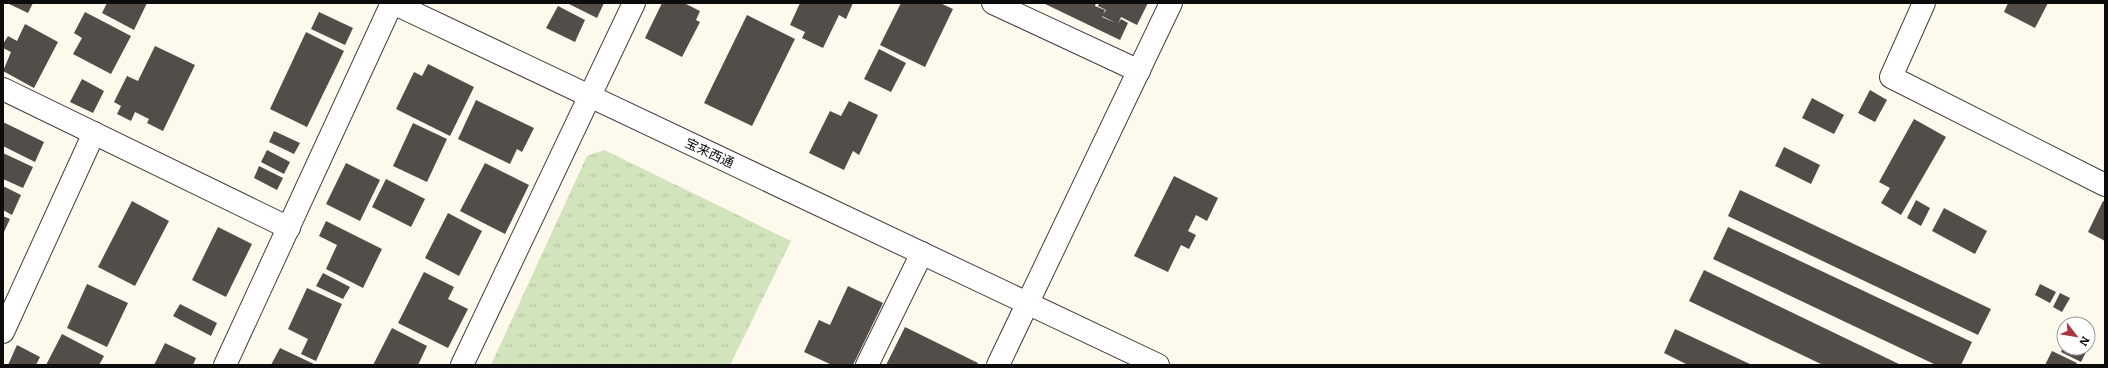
<svg xmlns="http://www.w3.org/2000/svg" width="2108" height="368" viewBox="0 0 2108 368" font-family="Literata,'Noto Sans JP',serif">
  <style>
    .park { fill: url(#park-tufts) }
    .building { fill: #534d4a }
    .lines { fill: none; stroke-linecap: round; stroke-linejoin: round }
    .minor-casing { stroke: #3f3f3f; stroke-width: 24 }
    .minor { stroke: #fff; stroke-width: 22 }
    .labels { text-anchor: middle; dominant-baseline: central; stroke-width: 4; stroke-linejoin: round; paint-order: stroke }
    .street-label { font-size: 13px; fill: #0c0c0c; stroke: #fff }
  </style>
  <defs>
    <pattern id="park-tufts" width="24" height="20" patternUnits="userSpaceOnUse"><rect width="24" height="20" fill="#d1e4bb"/><path d="M3 7l-1-3M5 7V3M7 7l1-3M15 17l-1-3M17 17v-4M19 17l1-3" fill="none" stroke="#b2c2a0"/></pattern>
  </defs>
  <rect width="100%" height="100%" fill="#fdf9ed"/>
  <path class="park" d="M604,150l187,91 -61,124h-239l96,-209z"/>
  <g class="building">
    <path d="M7,3h26l-5,10z"/>
    <path d="M107,3h40l-13,27 -32,-17z"/>
    <path d="M567,3h37l-7,15z"/>
    <path d="M662,3h22l16,8 -4,9 4,2 -18,35 -37,-19z"/>
    <path d="M800,3h53l-7,16 -7,-4 -16,33 -21,-10 3,-6 -15,-7z"/>
    <path d="M901,3h39l13,6 -28,58 -45,-22z"/>
    <path d="M1043,3h53l-1,3 10,4 -3,7 14,6 -14,-7 4,-6 -8,-4 1,-3h49l-11,22 -16,-8 -3,7 3,-5 7,4 -8,17z"/>
    <path d="M2008,3h40l-13,25 -31,-16z"/>
    <path d="M558,6l27,14 -10,22 -29,-14z"/>
    <path d="M85,12l46,24 -20,38 -38,-20 9,-16 -8,-5z"/>
    <path d="M319,12l34,16 -8,17 -34,-16z"/>
    <path d="M747,15l48,24 -43,87 -48,-23z"/>
    <path d="M25,24l33,18 -24,46 -31,-17 8,-19 -8,-4v-4l5,-8 9,5z"/>
    <path d="M306,32l38,19 -37,76 -37,-18z"/>
    <path d="M155,46l40,19 -32,66 -16,-8 2,-4 -14,-7 -4,9 -14,-7 4,-8 -7,-4 13,-26 11,5z"/>
    <path d="M879,49l27,14 -15,29 -27,-13z"/>
    <path d="M428,64l46,23 -24,49 -54,-27 18,-37 8,4z"/>
    <path d="M82,79l22,12 -11,22 -23,-11z"/>
    <path d="M1870,90l17,10 -12,22 -17,-9z"/>
    <path d="M1812,98l32,17 -10,19 -32,-16z"/>
    <path d="M476,100l58,28 -12,24 -5,-3 -7,15 -52,-25z"/>
    <path d="M849,101l29,14 -19,40 -6,-4 -9,19 -35,-17 21,-42 11,5z"/>
    <path d="M1914,119l32,18 -45,78 -20,-12 9,-15 -11,-6z"/>
    <path d="M3,122l41,20 -9,20 -32,-16z"/>
    <path d="M413,123l34,16 -20,43 -34,-16z"/>
    <path d="M274,131l26,12 -6,11 -25,-12z"/>
    <path d="M1784,147l36,18 -9,19 -36,-18z"/>
    <path d="M267,150l23,12 -6,12 -23,-12z"/>
    <path d="M3,153l30,14 -10,21 -20,-9z"/>
    <path d="M346,163l34,17 -20,41 -34,-17z"/>
    <path d="M485,163l44,22 -24,49 -45,-23z"/>
    <path d="M259,166l24,12 -6,12 -23,-12z"/>
    <path d="M1174,176l44,22 -11,23 -11,-6 -8,16 8,4 -7,14 -8,-4 -13,27 -34,-16z"/>
    <path d="M386,179l39,20 -14,28 -39,-20z"/>
    <path d="M3,186l18,9 -9,20 -9,-5z"/>
    <path d="M1740,190l251,119 -13,26 -250,-119z"/>
    <path d="M1916,200l14,8 -9,18 -14,-8z"/>
    <path d="M132,201l37,20 -34,65 -37,-19z"/>
    <path d="M2103,201l2,1v39l-17,-9z"/>
    <path d="M1944,208l43,23 -12,23 -43,-23z"/>
    <path d="M448,213l34,18 -23,45 -34,-18z"/>
    <path d="M3,216l7,3 -7,15z"/>
    <path d="M326,221l56,28 -19,39 -37,-19 11,-24 -18,-9z"/>
    <path d="M218,227l34,17 -26,53 -34,-17z"/>
    <path d="M1728,227l244,115 -11,23h-25l-223,-106z"/>
    <path d="M1704,270l197,95h-78l-134,-64z"/>
    <path d="M424,272l30,15 -6,12 20,10 -20,39 -50,-25z"/>
    <path d="M323,273l27,14 -7,12 -27,-13z"/>
    <path d="M87,284l41,19 -21,44 -40,-19z"/>
    <path d="M2040,284l16,8 -6,11 -15,-8z"/>
    <path d="M848,286l35,17 -30,62h-21l-28,-13 15,-32 11,5z"/>
    <path d="M307,288l35,16 -26,57 -15,-7 7,-15 -20,-10z"/>
    <path d="M2060,293l10,5 -8,14 -9,-5z"/>
    <path d="M180,304l37,19 -6,13 -38,-20z"/>
    <path d="M905,327l73,36 -1,2h-91z"/>
    <path d="M392,328l35,18 -9,19h-45z"/>
    <path d="M1675,329l77,36h-64l-24,-12z"/>
    <path d="M62,334l42,22 -5,9h-53z"/>
    <path d="M165,343l31,15 -3,7h-39z"/>
    <path d="M17,345l23,12 -4,8h-28z"/>
    <path d="M2064,345v3h24l-7,14 -20,-10z"/>
    <path d="M280,348l36,17h-45z"/>
    <path d="M2052,351l25,12 -1,2h-31z"/>
  </g>
  <g class="lines">
    <defs>
      <g id="minor">
        <path d="M393,3l765,362"/>
        <path d="M993,3l146,68"/>
        <path d="M1924,3l-33,74 214,108"/>
        <path d="M3,89l286,139"/>
        <path d="M3,332l91,-199"/>
        <path d="M225,365l167,-362"/>
        <path d="M462,365l172,-362"/>
        <path d="M867,365l55,-112"/>
        <path d="M998,365l173,-362"/>
      </g>
    </defs>
    <use href="#minor" class="minor-casing"/>
    <use href="#minor" class="minor"/>
  </g>
  <g class="labels">
    <g class="street-label">
      <text transform="translate(710 152) rotate(25)">宝来西通</text>
    </g>
  </g>
  <rect width="2108" height="368" fill="none" stroke="#0c0c0c" stroke-width="8"/>
  <g transform="translate(2076 336) rotate(121)"><circle r="19" fill="#ffffff" stroke="#9e9e9e"/>
  <path d="M0-3L7 15L0 10L-7 15Z" fill="#ac343d"/>
  <text y="-6" font-size="11" font-weight="bold" text-anchor="middle" fill="#0c0c0c">N</text>
  </g>
</svg>
